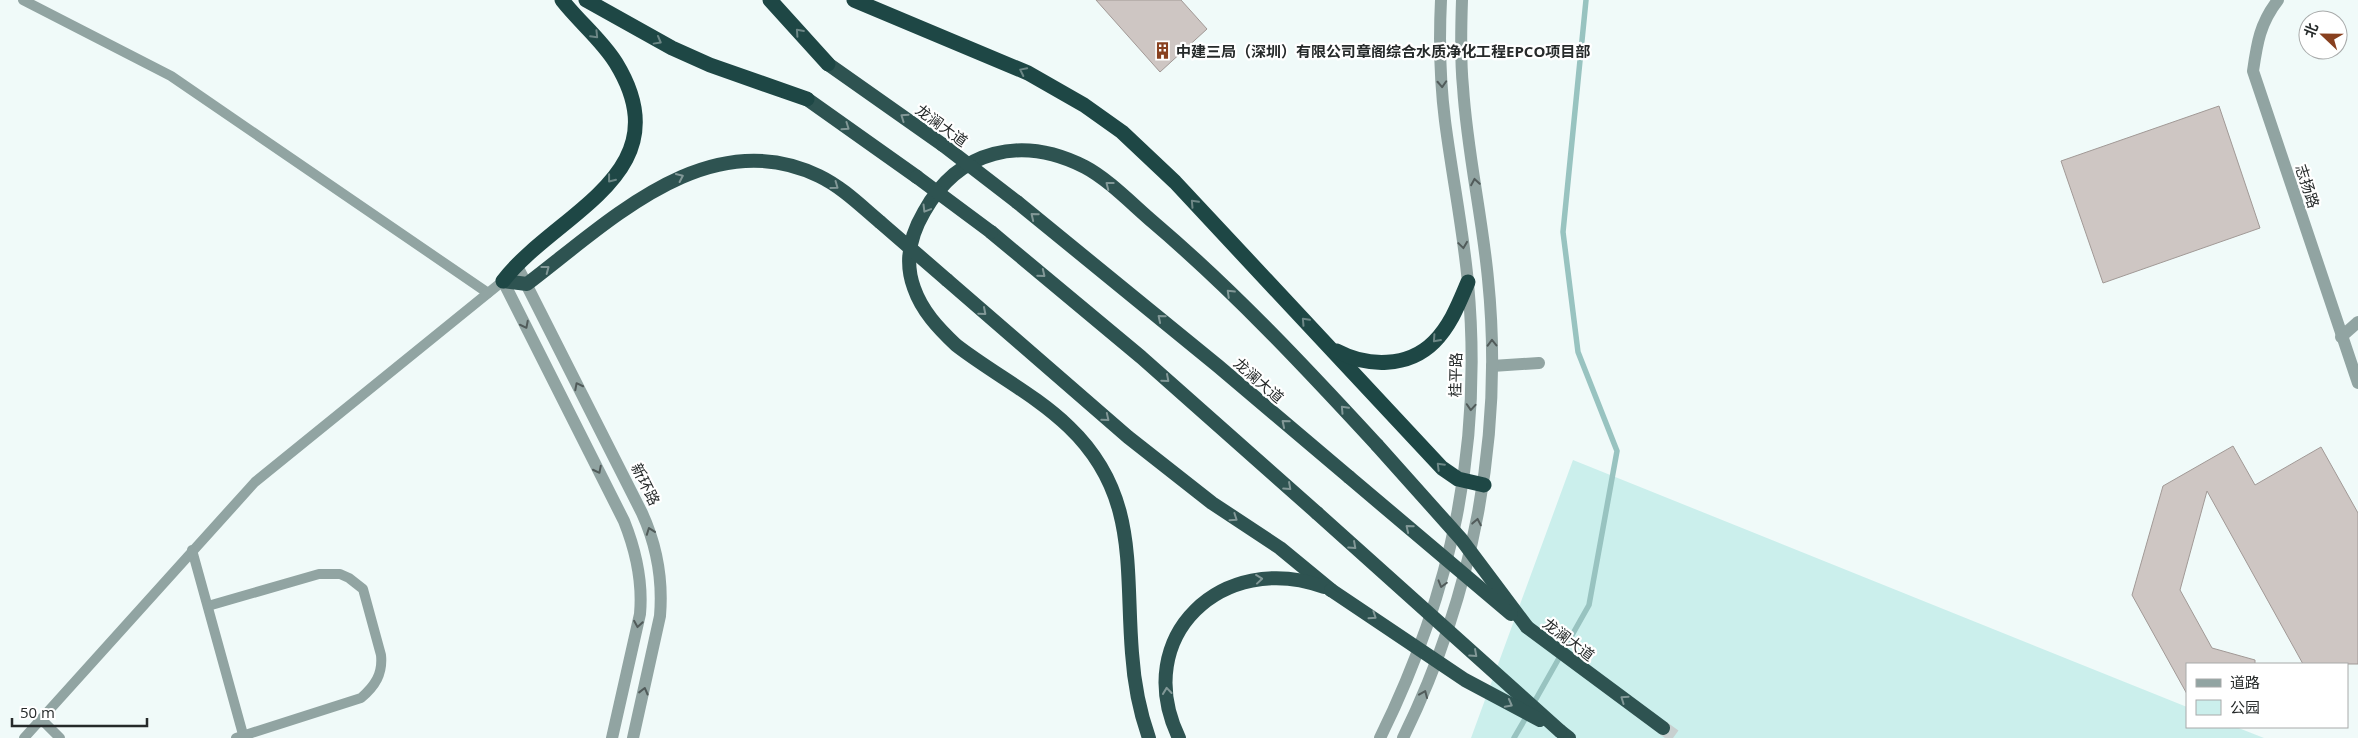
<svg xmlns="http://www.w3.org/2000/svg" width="2358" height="738" viewBox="0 0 2358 738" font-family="'Open Sans','Noto Sans SC',sans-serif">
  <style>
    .green { fill: #cbefec }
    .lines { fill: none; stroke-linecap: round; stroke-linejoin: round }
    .stream { stroke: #98c3c0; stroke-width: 5.5 }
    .building { fill: #cec6c3; stroke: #a19996 }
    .trunk-tunnel { stroke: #c8d0d0; stroke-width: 14; stroke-dasharray: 14 7; stroke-linecap: butt }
    .service { stroke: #91a4a2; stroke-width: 10 }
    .minor { stroke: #91a4a2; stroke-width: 12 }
    .tertiary { stroke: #91a4a2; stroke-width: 12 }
    .trunk { stroke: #2e5351; stroke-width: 14 }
    .motorway { stroke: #1e4745; stroke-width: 15 }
    .trunk-bridge { stroke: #2e5351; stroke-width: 14 }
    .oneway { stroke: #6d8786 }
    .oneway2 { stroke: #515b5a }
    .oneway3 { stroke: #829897 }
    .labels { text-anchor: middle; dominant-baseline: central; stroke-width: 4.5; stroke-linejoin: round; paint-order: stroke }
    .poi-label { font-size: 15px; font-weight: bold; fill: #262a2a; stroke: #fff; text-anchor: start }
    .street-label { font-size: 15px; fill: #262a2a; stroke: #fff }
  </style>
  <rect width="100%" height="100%" fill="#f0faf9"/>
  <path class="green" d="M1573,460l614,247v20h49l28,11h-793z"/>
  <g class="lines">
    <g class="stream">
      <path d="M1532,706l57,-101 28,-154 -39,-99 -15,-120 23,-232"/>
      <path d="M1514,738l14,-24"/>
    </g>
  </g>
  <g class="building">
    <path d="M1096,0h85l26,29 -47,43z"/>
    <path d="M2219,106l41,122 -157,55 -42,-122z"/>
    <path d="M2233,446l22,39 66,-38 37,66v151h-55l-96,-173 -27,99 32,58 43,12v4h-68v30l-55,-99 31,-109z"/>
  </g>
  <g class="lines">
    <path class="trunk-tunnel" d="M1663,728l14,10"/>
    <g class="service">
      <path d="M23,0l148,76 317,217"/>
      <path d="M192,550l52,188"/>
      <path d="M208,606l111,-32h21l9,4 14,11 18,66c2,19 -6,31 -20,43l-125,40"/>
      <path d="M41,719l19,19"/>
      <path d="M24,738l231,-256 248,-201"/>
    </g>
    <g class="minor">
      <path d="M2278,0c-18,23 -21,43 -25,71l105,312"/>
      <path d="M2341,337l17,-15"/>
      <path d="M1492,366l47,-3"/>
    </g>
    <g class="tertiary">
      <path d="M516,264l126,249c15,33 21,67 18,103l-27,122"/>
      <path d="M503,281l121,240c12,30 19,60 16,93l-28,124"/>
      <path d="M1380,738c72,-146 103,-293 88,-455 -5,-54 -16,-108 -23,-162 -5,-40 -6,-81 -4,-121"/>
      <path d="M1403,738c70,-143 101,-301 85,-459 -6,-64 -21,-128 -25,-192 -3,-29 -2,-58 -1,-87"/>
    </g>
    <g class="trunk">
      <path d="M828,64l115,81"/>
      <path d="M807,99l110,78"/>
      <path d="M1017,202l201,164 131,111"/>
      <path d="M991,232l150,125 176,156"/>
      <path d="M947,280l181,157 84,66 68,45 51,42"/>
      <path d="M503,281l24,3c82,-62 181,-162 292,-108 23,11 42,30 61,46"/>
      <path d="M1527,627l136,101"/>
      <path d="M1560,731l9,7"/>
      <path d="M1149,738c-10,-28 -15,-56 -17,-85 -7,-86 7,-159 -63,-226 -33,-32 -77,-54 -113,-82 -18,-17 -34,-34 -42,-57 -10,-27 -4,-52 10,-76 35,-63 98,-77 161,-45 23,12 48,38 68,55 80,68 152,145 224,223"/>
      <path d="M1179,738c-49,-102 44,-188 145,-151"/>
    </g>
    <g class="motorway">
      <path d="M586,0l86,48 38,17 97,34"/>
      <path d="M770,0l58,64"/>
      <path d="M854,0l174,73 56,32 38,27 53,50 267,286 16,11 26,6"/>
      <path d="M503,281c53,-69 181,-107 113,-218 -15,-24 -37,-41 -54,-63"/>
      <path d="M1337,351c30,16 71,17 97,-9 17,-17 25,-39 34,-60"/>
    </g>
    <g class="trunk-bridge">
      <path d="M943,145l74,57"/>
      <path d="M917,177l74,55"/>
      <path d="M880,222l67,58"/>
      <path d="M1377,445l84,94 66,88"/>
      <path d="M1349,477l162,137"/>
      <path d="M1317,513l243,218"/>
      <path d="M1331,590l134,90 75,40"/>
    </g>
  </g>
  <defs><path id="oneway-chevron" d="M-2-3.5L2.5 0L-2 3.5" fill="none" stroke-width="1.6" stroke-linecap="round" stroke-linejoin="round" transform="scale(1.25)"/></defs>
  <g class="oneway">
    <use href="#oneway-chevron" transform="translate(799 32) rotate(-132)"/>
    <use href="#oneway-chevron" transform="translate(595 35) rotate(46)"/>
    <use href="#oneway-chevron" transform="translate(658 41) rotate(29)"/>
    <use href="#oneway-chevron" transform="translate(1023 71) rotate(-154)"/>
    <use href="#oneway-chevron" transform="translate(611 179) rotate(128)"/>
    <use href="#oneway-chevron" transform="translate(1194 203) rotate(-133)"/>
    <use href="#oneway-chevron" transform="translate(1305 321) rotate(-133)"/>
    <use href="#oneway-chevron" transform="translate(1436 339) rotate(132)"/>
    <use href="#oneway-chevron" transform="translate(1440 466) rotate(-135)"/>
  </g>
  <g class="oneway2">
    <use href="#oneway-chevron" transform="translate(1442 84) rotate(87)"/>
    <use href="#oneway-chevron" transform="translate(1475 182) rotate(-99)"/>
    <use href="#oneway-chevron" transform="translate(1463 245) rotate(82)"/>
    <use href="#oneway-chevron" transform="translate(525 325) rotate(63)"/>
    <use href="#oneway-chevron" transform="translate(1492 343) rotate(-91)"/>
    <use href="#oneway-chevron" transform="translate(578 386) rotate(-117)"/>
    <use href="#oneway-chevron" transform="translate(1471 407) rotate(94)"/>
    <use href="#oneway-chevron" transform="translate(598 470) rotate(63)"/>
    <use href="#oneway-chevron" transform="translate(1477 522) rotate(-79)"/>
    <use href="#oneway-chevron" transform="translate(650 531) rotate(-110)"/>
    <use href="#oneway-chevron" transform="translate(1442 584) rotate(106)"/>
    <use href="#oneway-chevron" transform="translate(638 624) rotate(99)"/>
    <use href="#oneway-chevron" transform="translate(644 691) rotate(-76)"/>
    <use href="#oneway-chevron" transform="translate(1424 694) rotate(-67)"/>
  </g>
  <g class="oneway3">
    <use href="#oneway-chevron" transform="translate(904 117) rotate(-145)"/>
    <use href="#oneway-chevron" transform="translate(846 127) rotate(35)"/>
    <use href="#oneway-chevron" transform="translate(680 177) rotate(-25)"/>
    <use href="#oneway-chevron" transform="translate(1109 185) rotate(-142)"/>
    <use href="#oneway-chevron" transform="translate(835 186) rotate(36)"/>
    <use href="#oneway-chevron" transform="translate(926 209) rotate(121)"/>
    <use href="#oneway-chevron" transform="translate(1034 216) rotate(-141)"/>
    <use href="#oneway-chevron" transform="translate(546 269) rotate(-37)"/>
    <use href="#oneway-chevron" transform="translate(1042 274) rotate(39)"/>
    <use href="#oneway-chevron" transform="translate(1230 293) rotate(-136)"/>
    <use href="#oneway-chevron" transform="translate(983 312) rotate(41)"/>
    <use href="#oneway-chevron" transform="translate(1161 318) rotate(-140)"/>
    <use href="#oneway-chevron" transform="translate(1166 379) rotate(41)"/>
    <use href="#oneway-chevron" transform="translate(1344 409) rotate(-133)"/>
    <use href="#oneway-chevron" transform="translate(1106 418) rotate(39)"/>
    <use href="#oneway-chevron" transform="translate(1285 423) rotate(-140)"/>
    <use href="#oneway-chevron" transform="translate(1288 487) rotate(42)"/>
    <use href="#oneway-chevron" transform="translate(1234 518) rotate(34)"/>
    <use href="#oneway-chevron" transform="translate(1409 528) rotate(-140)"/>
    <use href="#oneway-chevron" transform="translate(1353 546) rotate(42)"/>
    <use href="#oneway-chevron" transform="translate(1259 579) rotate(-6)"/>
    <use href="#oneway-chevron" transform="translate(1373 616) rotate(34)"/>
    <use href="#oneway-chevron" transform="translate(1474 654) rotate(42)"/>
    <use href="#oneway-chevron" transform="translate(1167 691) rotate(-96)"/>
    <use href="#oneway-chevron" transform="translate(1624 699) rotate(-145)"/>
    <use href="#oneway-chevron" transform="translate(1509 704) rotate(28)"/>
  </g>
  <defs>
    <symbol id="building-bare" viewBox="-9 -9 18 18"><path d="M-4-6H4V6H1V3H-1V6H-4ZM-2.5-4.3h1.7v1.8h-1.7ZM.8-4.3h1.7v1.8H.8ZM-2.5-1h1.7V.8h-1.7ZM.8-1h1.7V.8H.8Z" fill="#88401f" stroke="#fff" stroke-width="2.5" paint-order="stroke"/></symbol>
  </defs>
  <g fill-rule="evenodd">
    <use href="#building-bare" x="1150" y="38" width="25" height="25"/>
  </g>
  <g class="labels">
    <g class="poi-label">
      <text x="1176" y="51">中建三局（深圳）有限公司章阁综合水质净化工程EPCO项目部</text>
    </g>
    <g class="street-label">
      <text transform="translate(942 125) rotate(36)">龙澜大道</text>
      <text transform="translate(2308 186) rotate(72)">志扬路</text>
      <text transform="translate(1455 375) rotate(-89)">桂平路</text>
      <text transform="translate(1259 380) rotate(41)">龙澜大道</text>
      <text transform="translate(646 484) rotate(64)">新环路</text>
      <text transform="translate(1569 639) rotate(37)">龙澜大道</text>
    </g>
  </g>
  <rect x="2186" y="663" width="162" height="65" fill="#ffffff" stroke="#a8aaaa"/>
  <rect x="2196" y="679" width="25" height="8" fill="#91a4a2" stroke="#a8aaaa"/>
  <text x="2230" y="688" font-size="15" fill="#262a2a">道路</text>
  <rect x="2196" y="700" width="25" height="15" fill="#cbefec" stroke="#a8aaaa"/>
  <text x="2230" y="713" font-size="15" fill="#262a2a">公园</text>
  <g transform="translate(2323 35) rotate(292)"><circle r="24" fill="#ffffff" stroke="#a8aaaa"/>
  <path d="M0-4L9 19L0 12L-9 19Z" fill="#88401f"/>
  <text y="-8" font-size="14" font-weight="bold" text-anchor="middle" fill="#262a2a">北</text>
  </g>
  <path d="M12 718v8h135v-8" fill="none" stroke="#262a2a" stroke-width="2.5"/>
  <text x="20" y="718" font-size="15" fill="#262a2a" stroke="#ffffff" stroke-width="4" paint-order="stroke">50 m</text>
</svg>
